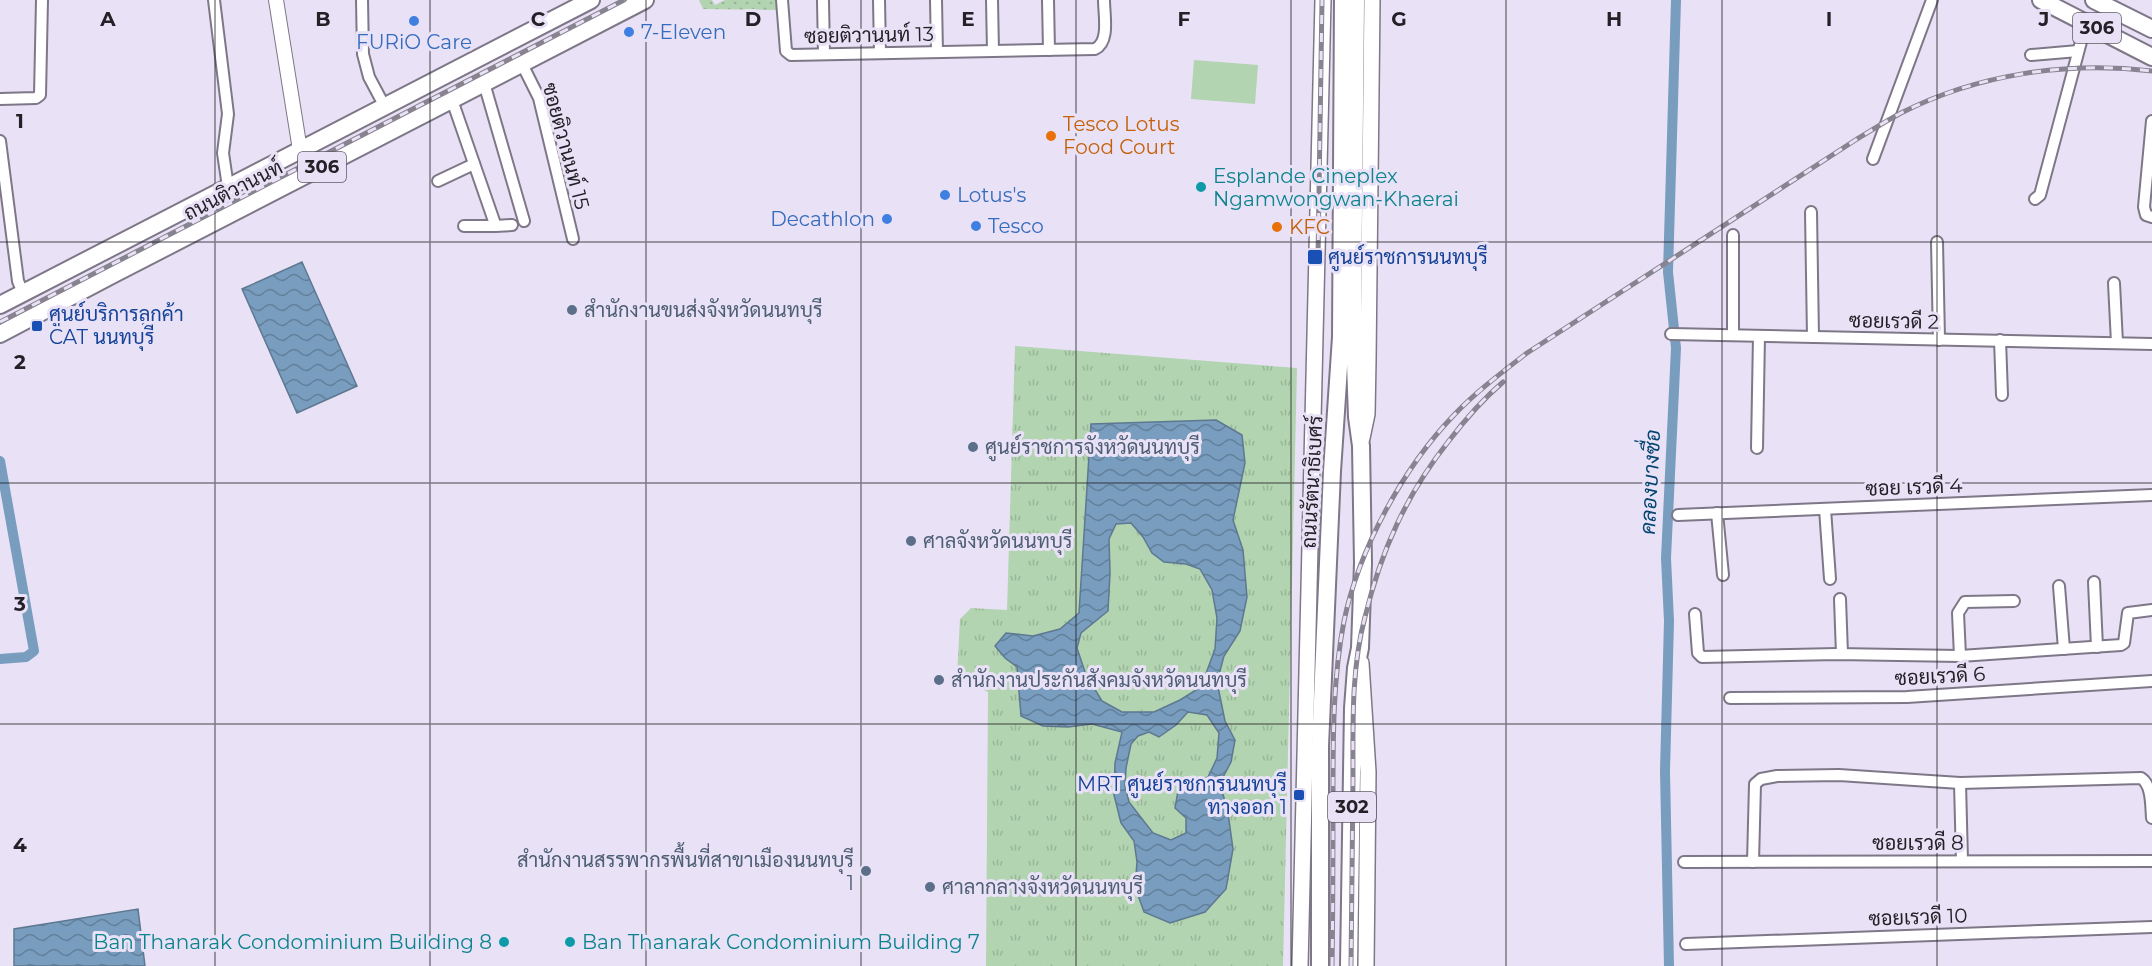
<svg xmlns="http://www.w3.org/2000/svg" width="2152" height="966" viewBox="0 0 2152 966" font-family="Montserrat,Sarabun,sans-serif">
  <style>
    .grass { fill: url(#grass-tufts) }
    .garden { fill: url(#garden-dots) }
    .pitch { fill: #b2d4b0 }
    .water { fill: url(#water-waves); stroke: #5e7891; stroke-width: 1.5; fill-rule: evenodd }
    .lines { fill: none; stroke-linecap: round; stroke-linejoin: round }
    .canal { stroke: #789dbe; stroke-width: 10 }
    .minor-casing { stroke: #7e7788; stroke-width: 14 }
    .tertiary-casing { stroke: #7e7788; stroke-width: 16 }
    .secondary-casing { stroke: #7e7788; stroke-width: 18 }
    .primary-casing { stroke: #7e7788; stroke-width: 20 }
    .minor { stroke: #fff; stroke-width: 10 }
    .tertiary { stroke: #fff; stroke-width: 14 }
    .secondary { stroke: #fff; stroke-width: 15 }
    .primary { stroke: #fff; stroke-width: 16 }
    .rail-casing { stroke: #888390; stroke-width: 5 }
    .rail { stroke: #e9e2f6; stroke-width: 3; stroke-dasharray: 9; stroke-linecap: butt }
    .grid { fill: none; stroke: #232027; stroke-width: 1.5; stroke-opacity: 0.55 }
    .shop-dot { fill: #3f7fe0; stroke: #e9e2f6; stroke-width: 2 }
    .food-dot { fill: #e8710a; stroke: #e9e2f6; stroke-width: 2 }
    .culture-dot { fill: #0f9aa8; stroke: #e9e2f6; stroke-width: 2 }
    .transit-dot { fill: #1a4fb4; stroke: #e9e2f6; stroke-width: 2 }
    .service-dot { fill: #5c6f8a; stroke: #e9e2f6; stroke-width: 2 }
    .labels { text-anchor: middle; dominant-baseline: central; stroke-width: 6; stroke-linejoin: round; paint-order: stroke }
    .shield { fill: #e9e2f6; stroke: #5e5a65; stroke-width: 1.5 }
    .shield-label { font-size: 18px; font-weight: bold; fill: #232027 }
    .shop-label { font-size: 20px; fill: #366cbe; stroke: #e9e2f6; text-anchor: start }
    .street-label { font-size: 20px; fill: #232027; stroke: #e9e2f6 }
    .food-label { font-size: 20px; fill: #c56008; stroke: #e9e2f6; text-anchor: start }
    .culture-label { font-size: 20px; fill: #0d838f; stroke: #e9e2f6; text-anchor: start }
    .transit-label { font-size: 20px; fill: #164399; stroke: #e9e2f6; text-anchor: start }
    .service-label { font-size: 20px; fill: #4e5e75; stroke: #e9e2f6; text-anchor: start }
    .water-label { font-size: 21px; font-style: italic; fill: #044470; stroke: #e9e2f6 }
    .grid-label { font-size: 20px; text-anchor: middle; font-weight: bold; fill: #232027; stroke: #e9e2f6; stroke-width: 6; stroke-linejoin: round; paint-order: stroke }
  </style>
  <defs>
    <pattern id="grass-tufts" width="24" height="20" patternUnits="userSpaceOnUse" patternTransform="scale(1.5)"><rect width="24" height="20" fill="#b2d4b0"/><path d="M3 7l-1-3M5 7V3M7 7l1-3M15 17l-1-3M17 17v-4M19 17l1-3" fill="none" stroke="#99b697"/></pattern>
    <pattern id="garden-dots" width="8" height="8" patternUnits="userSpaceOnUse" patternTransform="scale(1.5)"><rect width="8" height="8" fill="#b2d4b0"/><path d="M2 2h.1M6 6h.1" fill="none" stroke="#99b697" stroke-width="1.8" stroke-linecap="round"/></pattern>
    <pattern id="water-waves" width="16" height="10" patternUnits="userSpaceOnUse" patternTransform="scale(1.5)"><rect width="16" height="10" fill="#789dbe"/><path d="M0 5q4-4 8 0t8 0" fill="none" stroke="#62809a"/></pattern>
  </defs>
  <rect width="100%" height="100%" fill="#e9e2f6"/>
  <path class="grass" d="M1015,346l282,22 -14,598h-297l2,-274 -31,-15 3,-58 11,-11 36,2z"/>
  <path class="garden" d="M699,0h13l3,5 10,-5h52l1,10 -75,-1z"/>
  <path class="pitch" d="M1194,60l64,5 -3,39 -64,-5z"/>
  <g class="water">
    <path d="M302,262l55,124 -60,27 -55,-124z"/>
    <path d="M1216,420l26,15 3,28 -12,57 10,30 4,47 -7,34 -16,25 -7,26 8,39 10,19 -4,22 -11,21 8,30 5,36 -7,40 -21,23 -35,11 -26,-11 -9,-25 2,-25 -3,-21 -13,-18 -7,-28 1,-32 7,-31 -30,-8 -24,3 -25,-1 -22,-10 -4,-49 -12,-9 -10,-12 11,-13 27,3 27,-7 19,-16 12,-189zM1131,523l12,14 9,16 12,9 22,2 14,5 12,21 5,28 -2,31 -14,38 -21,13 -26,12h-32l-20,-11 -16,-26 -9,-27 4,-15 27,-22 2,-38 -1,-34 7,-15zM1188,712l19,3 12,18 -2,25 -9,19 -30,14 -3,17 11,10v15l-15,7 -18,-7 -24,-31 -4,-16 1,-18 5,-24 7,-8 11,-4 10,5 17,-12z"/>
    <path d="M138,909l7,57h-131v-37z"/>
  </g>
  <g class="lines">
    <g class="canal">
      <path d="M0,461l34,190 -8,6 -26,2"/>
      <path d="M1669,966l-4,-195 4,-150 -3,-63 10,-210 -8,-76 8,-272"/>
    </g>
    <defs>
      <g id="minor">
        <path d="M214,0l14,114 -5,39 5,34"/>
        <path d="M362,0l1,54 6,23 16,30"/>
        <path d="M782,0l4,51 5,4 304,-6c15,-7 9,-34 9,-49"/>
        <path d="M879,0l1,53"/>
        <path d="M936,0l1,52"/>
        <path d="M992,0l1,51"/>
        <path d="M1048,0l1,50"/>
        <path d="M823,1l1,53"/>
        <path d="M2031,55l47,-4"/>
        <path d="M522,64l17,34 34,141"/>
        <path d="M484,83l40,138"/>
        <path d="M0,99l36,-1 4,-3 2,-95"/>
        <path d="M452,100l43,124v2h-31"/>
        <path d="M2152,121l-8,86 2,8 6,2"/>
        <path d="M0,141l18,140 5,12"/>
        <path d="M1873,159l59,-159"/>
        <path d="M438,181l36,-17"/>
        <path d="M2035,199l5,-4 46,-172"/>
        <path d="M1811,212l2,125"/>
        <path d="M495,226l17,-1"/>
        <path d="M1733,235v100"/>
        <path d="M1937,242l2,98"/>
        <path d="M2114,283l3,60"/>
        <path d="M1671,334l481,10"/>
        <path d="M2000,340l2,55"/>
        <path d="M1757,448l2,-112"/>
        <path d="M1825,509l5,70"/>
        <path d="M1717,513l6,62"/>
        <path d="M1678,515l474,-20"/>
        <path d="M2094,582l3,65"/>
        <path d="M2059,586l5,63"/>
        <path d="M1840,599l2,55"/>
        <path d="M1695,614l3,39 4,4 135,-3 123,2 161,-11 3,-2 4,-30 24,-3"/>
        <path d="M1960,656l-2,-43 7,-11 49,-1"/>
        <path d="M1730,698l177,-1 245,-16"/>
        <path d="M1960,783l2,78"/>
        <path d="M1684,862l468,-1"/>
        <path d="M1753,862l2,-78 6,-5 16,-3 62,-1 121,8 181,-5c11,7 10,27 11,40"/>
        <path d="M1686,944l466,-17"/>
      </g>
      <path id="tertiary" d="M276,0l24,150"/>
      <g id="secondary">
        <path d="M1362,438l5,-24 1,-54 4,-360"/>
        <path d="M1361,663l7,109 -2,194"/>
        <path d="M1300,966l23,-966"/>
      </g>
      <g id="primary">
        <path d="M2041,0l111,57"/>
        <path d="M2094,0l58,29"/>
        <path d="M0,305l591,-305"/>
        <path d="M0,334l112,-59 533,-275"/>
        <path d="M1320,966v-220l12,-275 9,-134 2,-337"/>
        <path d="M1349,966l4,-258 3,-40 4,-20 3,-85 -2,-117 -4,-29 -4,-108 3,-309"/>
      </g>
    </defs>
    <use href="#minor" class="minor-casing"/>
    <use href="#tertiary" class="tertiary-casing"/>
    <use href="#secondary" class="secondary-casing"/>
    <use href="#primary" class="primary-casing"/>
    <use href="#minor" class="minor"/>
    <use href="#tertiary" class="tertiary"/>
    <use href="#secondary" class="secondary"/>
    <use href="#primary" class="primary"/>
    <defs>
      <g id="rail">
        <path d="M1318,258l4,-258"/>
        <path d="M0,322l624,-322"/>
        <path d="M1332,966c1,-58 1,-115 1,-173 0,-57 0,-115 11,-172 15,-72 59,-153 110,-206 22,-23 47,-42 73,-62l330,-214c15,-9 29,-18 44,-26 77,-39 166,-52 251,-42"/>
        <path d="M1351,966c1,-62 1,-124 2,-186 0,-54 -2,-111 12,-163 16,-66 41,-122 83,-175 16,-21 34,-42 55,-60"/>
      </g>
    </defs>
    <use href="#rail" class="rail-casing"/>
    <use href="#rail" class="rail"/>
  </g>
  <path class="grid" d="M215,0v966M430,0v966M646,0v966M861,0v966M1076,0v966M1291,0v966M1506,0v966M1722,0v966M1937,0v966M0,242h2152M0,483h2152M0,724h2152"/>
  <g class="shop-dot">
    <circle cx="414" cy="21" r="6"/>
    <circle cx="629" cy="32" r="6"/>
    <circle cx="945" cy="195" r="6"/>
    <circle cx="887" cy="219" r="6"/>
    <circle cx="976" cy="226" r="6"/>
  </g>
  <g class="food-dot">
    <circle cx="1051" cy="136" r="6"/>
    <circle cx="1277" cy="227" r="6"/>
  </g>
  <g class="culture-dot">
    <circle cx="1201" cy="187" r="6"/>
    <circle cx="504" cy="942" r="6"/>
    <circle cx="570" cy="942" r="6"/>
  </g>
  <g class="transit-dot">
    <rect x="1307" y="249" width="16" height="16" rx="3"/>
    <rect x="31" y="320" width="12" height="12" rx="3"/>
    <rect x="1293" y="789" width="12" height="12" rx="3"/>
  </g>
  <g class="service-dot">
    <circle cx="572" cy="310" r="6"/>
    <circle cx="973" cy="447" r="6"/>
    <circle cx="911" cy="541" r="6"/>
    <circle cx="939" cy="680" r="6"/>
    <circle cx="866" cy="871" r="6"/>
    <circle cx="930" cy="887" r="6"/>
  </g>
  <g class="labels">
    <g class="shield">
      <rect x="2073" y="13" width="48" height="30" rx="4.5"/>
      <rect x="298" y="152" width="48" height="30" rx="4.5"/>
      <rect x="1328" y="792" width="48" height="30" rx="4.5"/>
    </g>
    <g class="shield-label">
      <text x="2097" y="28">306</text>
      <text x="322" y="167">306</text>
      <text x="1352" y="807">302</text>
    </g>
    <g class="shop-label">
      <text x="641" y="32">7-Eleven</text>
      <text x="414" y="42" text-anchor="middle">FURiO Care</text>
      <text x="957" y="195">Lotus's</text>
      <text x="875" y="219" text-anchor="end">Decathlon</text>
      <text x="988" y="226">Tesco</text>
    </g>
    <g class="street-label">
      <text transform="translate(869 35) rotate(-1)">ซอยติวานนท์ 13</text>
      <text transform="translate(566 146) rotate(75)">ซอยติวานนท์ 15</text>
      <text transform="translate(233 190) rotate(-27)">ถนนติวานนท์</text>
      <text transform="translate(1894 321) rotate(1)">ซอยเรวดี 2</text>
      <text transform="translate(1312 482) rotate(-87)">ถนนรัตนาธิเบศร์</text>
      <text transform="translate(1914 487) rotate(-2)">ซอย เรวดี 4</text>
      <text transform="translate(1940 676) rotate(-3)">ซอยเรวดี 6</text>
      <text x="1918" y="843">ซอยเรวดี 8</text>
      <text transform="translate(1918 917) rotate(-2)">ซอยเรวดี 10</text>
    </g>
    <g class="food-label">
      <text x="1063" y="124">Tesco Lotus<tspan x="1063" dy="23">Food Court</tspan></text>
      <text x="1289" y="227">KFC</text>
    </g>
    <g class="culture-label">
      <text x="1213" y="176">Esplande Cineplex<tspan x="1213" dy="23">Ngamwongwan-Khaerai</tspan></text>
      <text x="492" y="942" text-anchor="end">Ban Thanarak Condominium Building 8</text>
      <text x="582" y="942">Ban Thanarak Condominium Building 7</text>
    </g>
    <g class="transit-label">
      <text x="1328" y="257">ศูนย์ราชการนนทบุรี</text>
      <text x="49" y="314">ศูนย์บริการลูกค้า<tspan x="49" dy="23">CAT นนทบุรี</tspan></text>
      <text x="1287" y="784" text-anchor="end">MRT ศูนย์ราชการนนทบุรี<tspan x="1287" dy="23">ทางออก 1</tspan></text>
    </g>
    <g class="service-label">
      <text x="584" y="310">สำนักงานขนส่งจังหวัดนนทบุรี</text>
      <text x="985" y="447">ศูนย์ราชการจังหวัดนนทบุรี</text>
      <text x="923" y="541">ศาลจังหวัดนนทบุรี</text>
      <text x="951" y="680">สำนักงานประกันสังคมจังหวัดนนทบุรี</text>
      <text x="854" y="860" text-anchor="end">สำนักงานสรรพากรพื้นที่สาขาเมืองนนทบุรี<tspan x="854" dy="23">1</tspan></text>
      <text x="942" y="887">ศาลากลางจังหวัดนนทบุรี</text>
    </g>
    <g class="water-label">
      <text transform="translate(1650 482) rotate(-87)">คลองบางซื่อ</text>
    </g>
  </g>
  <g class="grid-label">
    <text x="108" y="26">A</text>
    <text x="323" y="26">B</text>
    <text x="538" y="26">C</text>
    <text x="753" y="26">D</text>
    <text x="968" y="26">E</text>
    <text x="1184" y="26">F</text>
    <text x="1399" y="26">G</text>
    <text x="1614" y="26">H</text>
    <text x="1829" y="26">I</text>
    <text x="2044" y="26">J</text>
    <text x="20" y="128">1</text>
    <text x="20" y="369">2</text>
    <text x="20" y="611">3</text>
    <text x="20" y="852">4</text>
  </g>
</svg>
